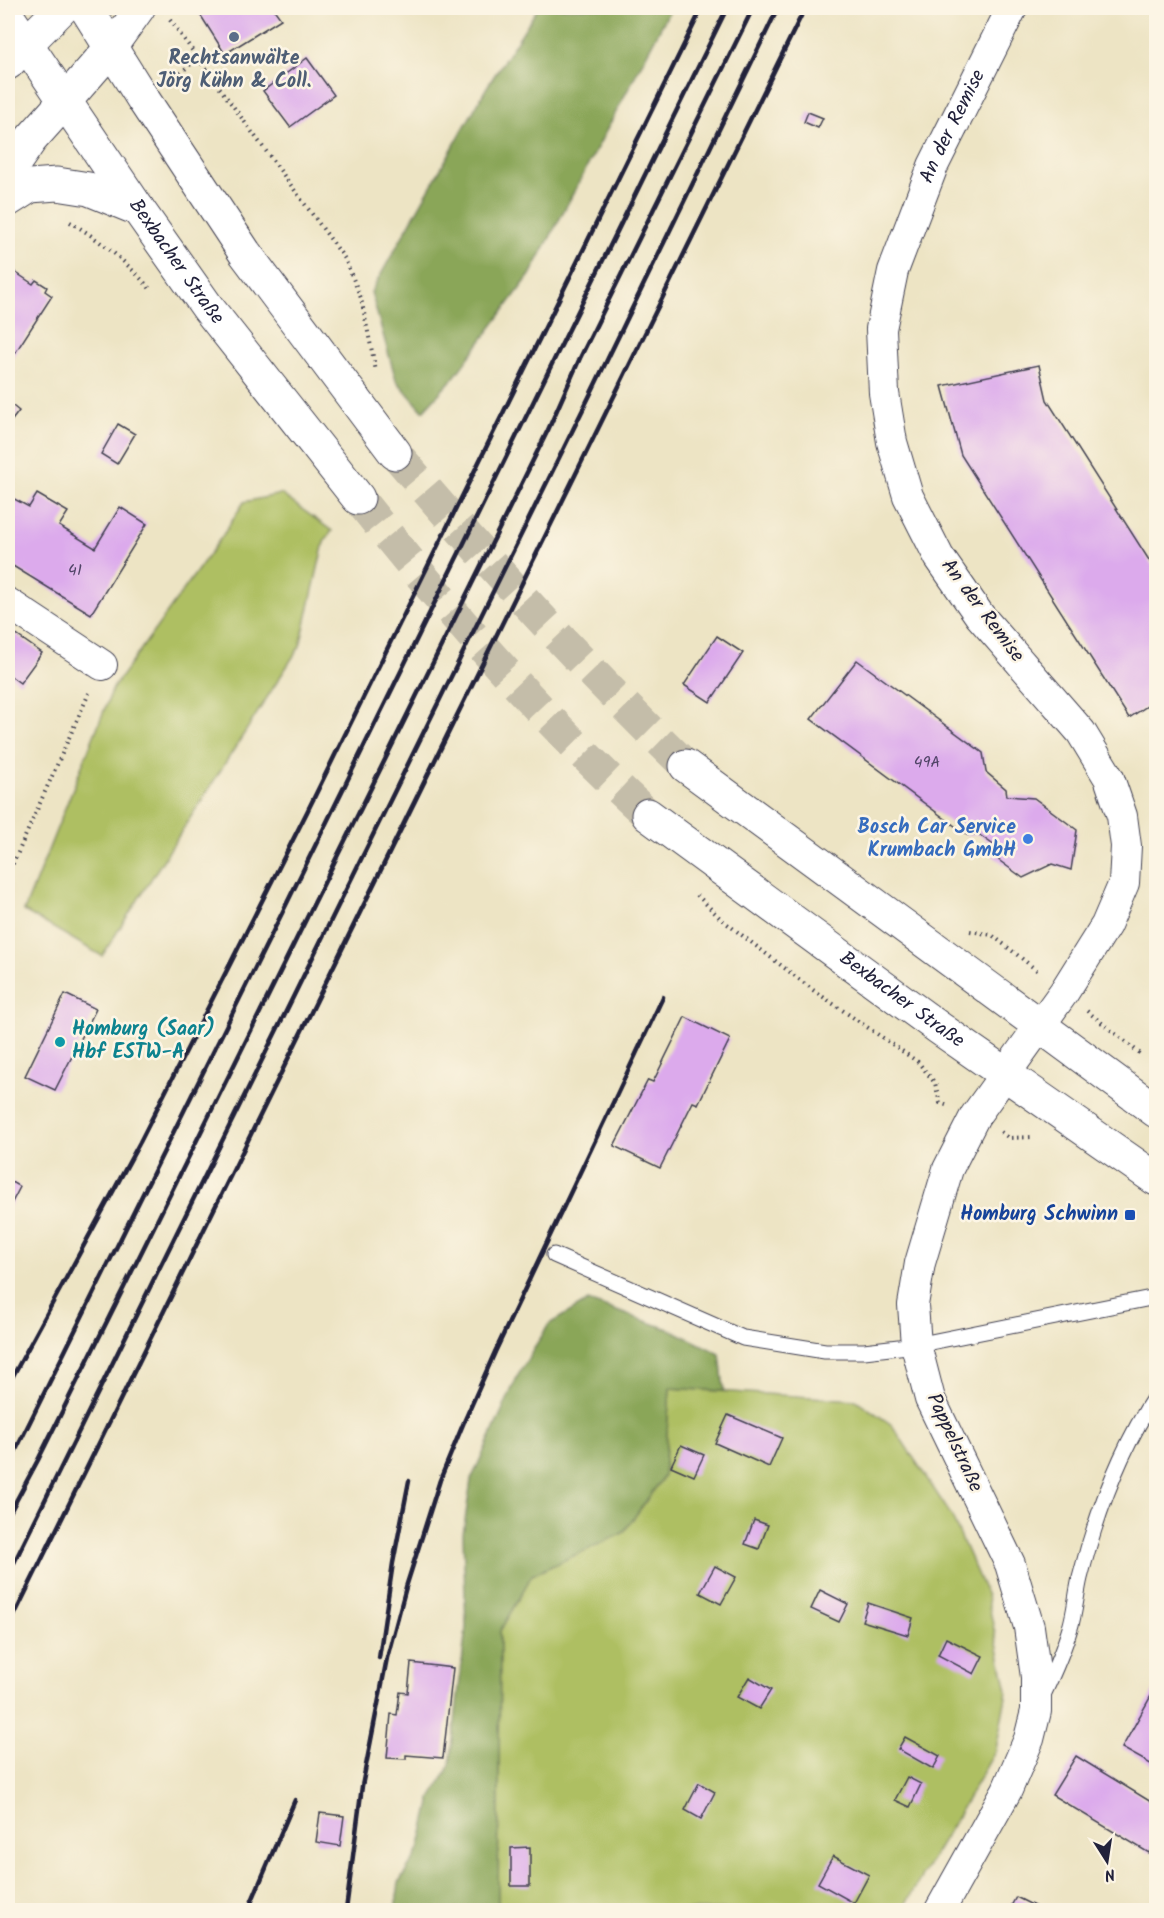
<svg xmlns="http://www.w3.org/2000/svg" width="1164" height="1918" viewBox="0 0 1164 1918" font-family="Kalam,sans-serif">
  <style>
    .green { fill: #aebf62; stroke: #68704e; stroke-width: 1.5 }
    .forest { fill: #8aa658; stroke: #56644a; stroke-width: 1.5 }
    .building { fill: #dcaaec }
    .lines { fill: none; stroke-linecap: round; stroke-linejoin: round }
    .primary-tunnel { stroke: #c4bda9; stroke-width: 33; stroke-dasharray: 33 16; stroke-linecap: butt }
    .lane-casing { stroke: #403f50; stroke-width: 17 }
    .street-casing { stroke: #403f50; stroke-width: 32 }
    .secondary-casing { stroke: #403f50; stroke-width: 35 }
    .primary-casing { stroke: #403f50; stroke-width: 35 }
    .path { stroke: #403f50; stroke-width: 4; stroke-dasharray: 1.5 4.5; stroke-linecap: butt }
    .lane { stroke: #fff; stroke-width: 15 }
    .street { stroke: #fff; stroke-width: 30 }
    .secondary { stroke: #fff; stroke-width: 33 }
    .primary { stroke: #fff; stroke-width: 33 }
    .rail { stroke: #22223b; stroke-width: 4.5 }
    .service-dot { fill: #5c6f8a; stroke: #fcf5e5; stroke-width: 2 }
    .shop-dot { fill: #3f7fe0; stroke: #fcf5e5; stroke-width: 2 }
    .culture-dot { fill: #0f9aa8; stroke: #fcf5e5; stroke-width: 2 }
    .transit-dot { fill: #1a4fb4; stroke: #fcf5e5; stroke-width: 2 }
    .labels { text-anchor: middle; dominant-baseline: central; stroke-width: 5; stroke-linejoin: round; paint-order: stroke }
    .number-label { font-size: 16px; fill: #504467 }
    .service-label { font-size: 20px; font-weight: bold; fill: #4e5e75; stroke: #fcf5e5 }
    .street-label { font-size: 20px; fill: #22223b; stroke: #fcf5e5 }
    .shop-label { font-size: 20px; font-weight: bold; fill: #366cbe; stroke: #fcf5e5; text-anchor: end }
    .culture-label { font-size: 20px; font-weight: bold; fill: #0d838f; stroke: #fcf5e5; text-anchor: start }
    .transit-label { font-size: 20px; font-weight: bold; fill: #164399; stroke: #fcf5e5; text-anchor: end }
  </style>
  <rect width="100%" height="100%" fill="#fcf5e5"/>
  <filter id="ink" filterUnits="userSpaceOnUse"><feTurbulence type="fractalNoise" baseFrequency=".0167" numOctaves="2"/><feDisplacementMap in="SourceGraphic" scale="12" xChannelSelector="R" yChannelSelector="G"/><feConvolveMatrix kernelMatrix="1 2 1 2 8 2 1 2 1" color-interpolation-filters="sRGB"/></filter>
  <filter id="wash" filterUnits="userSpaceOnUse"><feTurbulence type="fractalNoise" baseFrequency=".008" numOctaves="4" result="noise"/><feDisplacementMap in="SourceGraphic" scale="24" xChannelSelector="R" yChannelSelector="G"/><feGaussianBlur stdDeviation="1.35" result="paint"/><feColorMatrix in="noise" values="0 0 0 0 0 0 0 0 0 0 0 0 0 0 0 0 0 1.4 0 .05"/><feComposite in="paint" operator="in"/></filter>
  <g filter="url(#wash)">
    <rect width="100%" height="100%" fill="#ede4c4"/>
    <g class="green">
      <path d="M281,494l51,37 -8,11 -24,104 -198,310 -78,-45 89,-223 110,-153 21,-33z"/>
      <path d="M670,1388l186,12 36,25 59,90 36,81 20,95 -11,59 -94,160h-404l2,-279 32,-56 91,-42 41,-57z"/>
    </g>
    <g class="forest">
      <path d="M538,8h133l-141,267 -75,101 -32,35 -27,-31 -25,-88 116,-205z"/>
      <path d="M588,1301l86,30 46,23 4,37 -54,-3 -6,88 -41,57 -91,42 -32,56 -2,279h-103l4,-27 20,-33 12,-51 19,-34 16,-138 -3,-93 8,-54 47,-105 31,-51z"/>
    </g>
    <g id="blocks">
      <g class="building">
        <path d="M196,8h77l8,11 -56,35z"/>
        <path d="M307,58l27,37 -44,32 -27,-36z"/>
        <path d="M808,112l15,6 -5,10 -14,-6z"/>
        <path d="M15,272l18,12 3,-4 11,7 -2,4 7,5 -44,68v-81z"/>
        <path d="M1039,365l8,35 109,171v129l-27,18 -168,-263 -19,-69z"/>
        <path d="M8,402l11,9 -10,13 -1,-1z"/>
        <path d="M118,424l17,10 -18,30 -16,-10z"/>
        <path d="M37,494l31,18 -9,14 36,22 25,-41 27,17 -56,90 -83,-51v-64l1,-3 20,11z"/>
        <path d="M8,629l34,24 -22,30 -12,-9z"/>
        <path d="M717,636l26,17 -33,49 -26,-17z"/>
        <path d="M857,660l126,93 3,19 20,17 1,7 27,2 43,32 -6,40 -19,-6 -29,14 -30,-22 2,-10 -17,-12 -11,1 -156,-116z"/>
        <path d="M65,994l31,15 -41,81 -30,-14z"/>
        <path d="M685,1017l45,22 -32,65 -5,-2 -33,66 -46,-22 34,-66 5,2z"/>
        <path d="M8,1180l12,7 -12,23z"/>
        <path d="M728,1415l54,23 -13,29 -54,-24z"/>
        <path d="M681,1445l23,10 -10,21 -23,-10z"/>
        <path d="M754,1520l14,5 -9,24 -14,-5z"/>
        <path d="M715,1566l21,11 -15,27 -21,-11z"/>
        <path d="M820,1590l28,14 -9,18 -28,-13z"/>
        <path d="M868,1603l45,15 -5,17 -46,-14z"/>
        <path d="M946,1638l37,18 -9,18 -36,-19z"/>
        <path d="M411,1663l42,5 -10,90 -37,-3v4l-19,-1 4,-44 6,1 3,-23 8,1z"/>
        <path d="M749,1677l22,13 -12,19 -22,-12z"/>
        <path d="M1156,1687v80l-34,-19z"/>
        <path d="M905,1737l35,19 -7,13 -35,-20z"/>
        <path d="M1076,1756l80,49v35l-7,13 -97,-58z"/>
        <path d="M907,1777l14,7 -11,23 -15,-7z"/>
        <path d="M699,1783l16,9 -14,27 -16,-9z"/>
        <path d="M320,1813l24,3 -4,30 -24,-4z"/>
        <path d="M530,1847v39h-19v-38z"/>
        <path d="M833,1856l36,19 -15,28 -36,-20z"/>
        <path d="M1016,1897l26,13h-33z"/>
      </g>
    </g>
  </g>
  <g filter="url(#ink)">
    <use href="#blocks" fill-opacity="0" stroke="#403f50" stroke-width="1.5"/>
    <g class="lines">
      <g class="primary-tunnel">
        <path d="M395,453c92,109 188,214 291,313"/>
        <path d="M358,498c89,112 184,221 290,317"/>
      </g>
      <defs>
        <g id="lane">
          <path d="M554,1255l189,83 82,13h39l52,-6 240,-48"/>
          <path d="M1042,1697c11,-23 21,-45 28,-69 5,-16 6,-33 10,-50 16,-63 40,-128 76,-183"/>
        </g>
        <g id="street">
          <path d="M112,47l28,-39"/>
          <path d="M8,603l94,62"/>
          <path id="s1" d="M940,1910l67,-120 22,-51 7,-28v-34l-7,-50 -19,-63 -80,-165 -14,-54 -3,-40 7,-42 28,-94 27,-53 89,-124 42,-67 18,-42 2,-37 -4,-30 -13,-38 -28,-46 -101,-116 -41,-59 -31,-61 -16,-54 -8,-49 -3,-64 12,-58 40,-105 79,-158"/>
        </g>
        <g id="secondary">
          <path d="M8,63l18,-19"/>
          <path d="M8,172l23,-33 34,-38"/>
          <path d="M8,200l22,-14 27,-2 32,5 49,20"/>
        </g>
        <g id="primary">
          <path d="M86,8l57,91 102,154 150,200"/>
          <path id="s2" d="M8,17l130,192 70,99 150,190"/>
          <path d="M26,44l36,-36"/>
          <path d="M65,101l47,-54"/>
          <path d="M686,766l470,345"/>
          <path id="s3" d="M648,815l291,213 217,151"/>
        </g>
      </defs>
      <use href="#lane" class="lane-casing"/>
      <use href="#street" class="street-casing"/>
      <use href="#secondary" class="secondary-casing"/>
      <use href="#primary" class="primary-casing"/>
      <g class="path">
        <path d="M170,20l175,239 16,39 15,73"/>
        <path d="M171,81l27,-23"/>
        <path d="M70,222c29,17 59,42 81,68"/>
        <path d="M8,875l81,-182"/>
        <path d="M697,895l24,24 92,71 105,72 17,21 5,20 6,2"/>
        <path d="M970,931l22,4 47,37"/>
        <path d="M1087,1011l55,44"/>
        <path d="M1001,1132l8,6 24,-1"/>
      </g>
      <use href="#lane" class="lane"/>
      <use href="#street" class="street"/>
      <use href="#secondary" class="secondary"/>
      <use href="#primary" class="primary"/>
      <g class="rail">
        <path d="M8,1385l132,-243 167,-330 395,-804"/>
        <path d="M8,1466l280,-565 439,-893"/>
        <path d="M8,1516l30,-56 110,-221 400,-809 32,-72 173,-350"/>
        <path d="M8,1575l583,-1182 187,-385"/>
        <path d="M8,1628l797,-1620"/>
        <path d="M379,1658l14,-95 16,-82"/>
        <path d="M248,1910l47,-110"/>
        <path d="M346,1910l16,-124 25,-128 19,-71 34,-107 24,-58 31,-70 168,-355"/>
      </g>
    </g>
  </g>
  <circle class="service-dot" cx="234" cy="37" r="6"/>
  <circle class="shop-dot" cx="1028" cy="839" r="6"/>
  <circle class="culture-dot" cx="60" cy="1042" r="6"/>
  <rect class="transit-dot" x="1124" y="1209" width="12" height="12" rx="3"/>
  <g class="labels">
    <g class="number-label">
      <text x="75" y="570">41</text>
      <text x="927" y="762">49A</text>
    </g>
    <g class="service-label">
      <text x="234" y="59">Rechtsanwälte<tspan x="234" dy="23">Jörg Kühn &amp; Coll.</tspan></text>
    </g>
    <g class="street-label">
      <text stroke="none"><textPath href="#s1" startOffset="1970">An der Remise</textPath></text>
      <text stroke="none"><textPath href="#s2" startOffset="297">Bexbacher Straße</textPath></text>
      <text transform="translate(982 611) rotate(53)">An der Remise</text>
      <text stroke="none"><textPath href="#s3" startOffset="314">Bexbacher Straße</textPath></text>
      <text transform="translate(954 1443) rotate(65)">Pappelstraße</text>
    </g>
    <g class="shop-label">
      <text x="1016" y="828">Bosch Car Service<tspan x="1016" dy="23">Krumbach GmbH</tspan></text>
    </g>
    <g class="culture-label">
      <text x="72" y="1030">Homburg (Saar)<tspan x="72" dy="23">Hbf ESTW-A</tspan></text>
    </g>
    <g class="transit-label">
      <text x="1118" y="1215">Homburg Schwinn</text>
    </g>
  </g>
  <rect width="1164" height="1918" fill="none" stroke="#fcf5e5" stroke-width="30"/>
  <g transform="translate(1107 1861) rotate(168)" stroke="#fcf5e5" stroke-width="4.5" paint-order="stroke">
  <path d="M0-4.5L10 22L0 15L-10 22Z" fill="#22223b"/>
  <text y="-9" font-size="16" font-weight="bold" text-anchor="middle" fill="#22223b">N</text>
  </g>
</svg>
